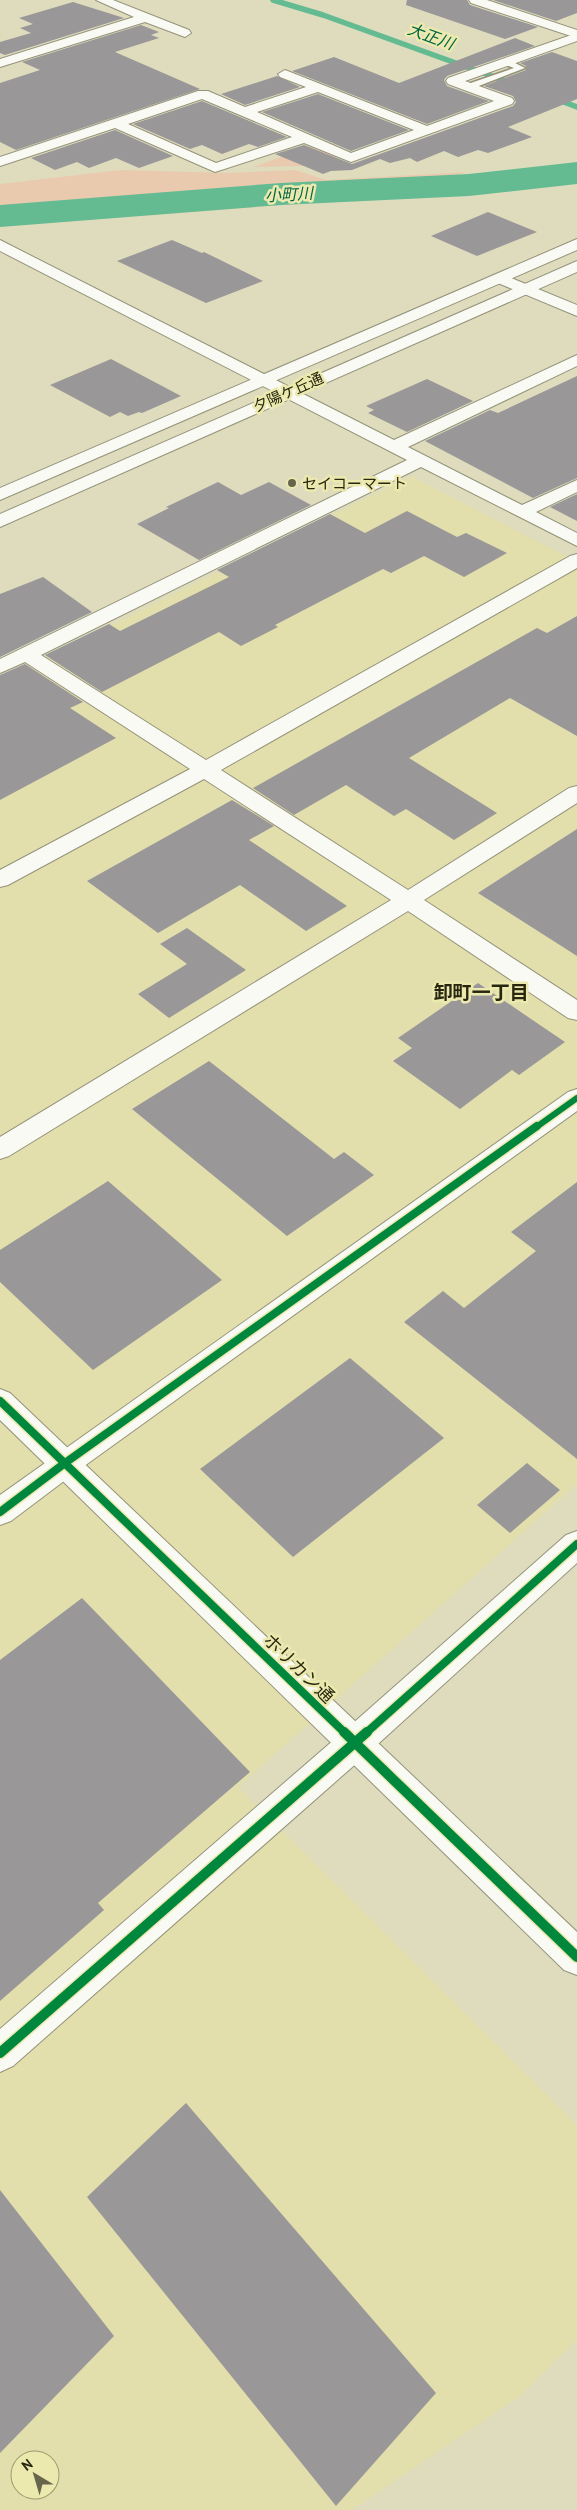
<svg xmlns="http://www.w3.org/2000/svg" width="577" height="2510" viewBox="0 0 577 2510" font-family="'PT Sans','Noto Sans JP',sans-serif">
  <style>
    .built { fill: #e2dfad; fill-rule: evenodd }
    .green { fill: #eacaae }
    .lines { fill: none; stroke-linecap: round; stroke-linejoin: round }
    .stream { stroke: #64bb92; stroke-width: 5.5 }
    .river { fill: #64bb92; fill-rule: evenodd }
    .building { fill: #9a9799 }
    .lane-casing { stroke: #94937a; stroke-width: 3 }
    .street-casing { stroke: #94937a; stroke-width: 2 }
    .secondary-casing { stroke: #94937a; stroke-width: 2 }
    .lane { fill: #fafaf5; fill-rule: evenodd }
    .street { fill: #fafaf5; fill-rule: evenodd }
    .secondary { fill: #fafaf5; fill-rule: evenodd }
    .cycleway-far2-casing { stroke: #ece9af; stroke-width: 9 }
    .cycleway-far1-casing { stroke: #ece9af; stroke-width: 11 }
    .cycleway-casing { stroke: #ece9af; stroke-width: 13 }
    .cycleway-far2 { stroke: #00873e; stroke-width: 6 }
    .cycleway-far1 { stroke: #00873e; stroke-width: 8 }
    .cycleway { stroke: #00873e; stroke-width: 10 }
    .poi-dot { fill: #67664c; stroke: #ece9af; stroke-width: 2 }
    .labels { text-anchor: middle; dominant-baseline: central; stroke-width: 5; stroke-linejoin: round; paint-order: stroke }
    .far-street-label { font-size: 15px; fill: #27260f; stroke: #ece9af }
    .far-poi-label { font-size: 15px; fill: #27260f; stroke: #ece9af; text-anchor: start }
    .far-water-label { font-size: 16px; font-style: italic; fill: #006446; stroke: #ece9af }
    .street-label { font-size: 18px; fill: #27260f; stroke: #ece9af }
    .neighbourhood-label { font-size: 19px; font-weight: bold; fill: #27260f; stroke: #ece9af }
  </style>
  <rect width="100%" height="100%" fill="#dedcbd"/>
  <path class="built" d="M411,476l166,86v922l-339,303 339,338v215l-57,56 -168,114h-352v-1829zM20,2460h30v30h-30z"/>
  <g class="green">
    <path d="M314,145l25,11 -33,10 -53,1z"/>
    <path d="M121,170l105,3 69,-3 31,10 139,-8 -62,24 -403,30v-42z"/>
  </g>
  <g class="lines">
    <g class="stream">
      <path d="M273,0l50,15 191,69"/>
      <path d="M553,98l24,9"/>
    </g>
    <path class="river" d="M577,162v22l-108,12 -188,9 -281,22v-22l281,-22 188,-9z"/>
  </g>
  <g class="building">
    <path d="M407,0h60l3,5 68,22 -33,12 -99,-34z"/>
    <path d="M493,0h84v13l-21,8z"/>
    <path d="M73,2l51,16 -119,37 -5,-2v-11l31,-9 -11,-5 13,-4 -14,-6z"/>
    <path d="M141,25l18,7 -8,3 8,3 -44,14 85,37 -184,61 -16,-8v-59l40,-13 -18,-8z"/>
    <path d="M515,38l20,8 -88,30 -3,4 3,6 42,15 -62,23 -135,-53 42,-14 65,26z"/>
    <path d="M552,52l25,9v38l-69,28 24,10 -44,16 -10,-3 -20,7 -14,-6 -27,11 -7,-4 -20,5 -10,-4 -28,11 -21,1 -8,3 -48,-20 29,-9 48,19 161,-58 3,-4 -3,-6 -29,-10 42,-16v-4l-6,-3z"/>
    <path d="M277,76l23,11 -55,18 -24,-11z"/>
    <path d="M318,94l91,36 -58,21 -89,-39z"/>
    <path d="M202,101l85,36 -29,10 -9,-3 -27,10 -20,-9 -12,4 -57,-25z"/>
    <path d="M115,130l58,26 -34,12 -23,-10 -27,10 -12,-6 -22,8 -24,-12z"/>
    <path d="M488,212l49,20 -60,24 -46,-20z"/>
    <path d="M172,240l30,13 2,-1 59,29 -57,22 -89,-42z"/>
    <path d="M111,359l70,37 -39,17 -3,-1 -11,4 -8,-4 -10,5 -60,-32z"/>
    <path d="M577,376v102l-44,20 -108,-57 65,-31 8,3z"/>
    <path d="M427,379l46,22 -66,31 -39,-19 6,-3 -8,-4z"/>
    <path d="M218,482l23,13 28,-13 42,23 -112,55 -62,-36 32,-16 -3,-1z"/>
    <path d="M577,494v27l-27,-14z"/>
    <path d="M407,511l50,26 9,-4 41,20 -43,24 -40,-21 -33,17 -8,-4 -108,56 3,2 -37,19 -22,-14 -117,60 -57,-37 64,-31 11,7 109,-54 -12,-7 113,-56 35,19z"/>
    <path d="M43,577l49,35 -92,45v-63z"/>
    <path d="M577,616v120l-67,-38 -101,60 88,55 -43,27 -48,-31 -12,7 -48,-31 -52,30 -41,-27 284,-160 10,5z"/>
    <path d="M25,664l58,38 -13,6 46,30 -116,62v-125z"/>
    <path d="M232,800l42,26 -25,14 98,66 -41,25 -66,-46 -82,48 -71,-52z"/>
    <path d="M577,829v127l-99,-63z"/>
    <path d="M187,928l59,42 -77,48 -31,-24 49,-30 -27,-20z"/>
    <path d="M478,983l87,59 -46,33 -7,-5 -52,39 -67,-48 19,-13 -14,-10z"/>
    <path d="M209,1061l125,98 10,-7 30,23 -87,61 -155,-127z"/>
    <path d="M108,1181l114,99 -129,90 -93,-88v-32z"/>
    <path d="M577,1182v277l-173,-137 39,-31 21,17 72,-57 -25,-19z"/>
    <path d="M350,1358l94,80 -151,119 -93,-88z"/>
    <path d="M527,1463l33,27 -50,43 -33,-28z"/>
    <path d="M82,1598l168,174 -152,131 6,7 -104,91v-341z"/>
    <path d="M186,2103l250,290 -100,113 -249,-309z"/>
    <path d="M0,2190l114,146 -114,117z"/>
  </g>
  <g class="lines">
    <defs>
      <path id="lane" d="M503,60h6l16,8 -54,21h-6v-4l49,-17 -11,-4z"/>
      <g id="street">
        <path d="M96,0h17l76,30 2,3 -6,4 -40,-15 -145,45v-8l134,-42z"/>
        <path d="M577,33v8l-112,40 47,17 2,3 -2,3 -161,58 -47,-19 -89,29 -100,-44 -115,38v-9l198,-66h10l37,16 61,-20 -26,-10 -2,-3 7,-4 142,56 67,-25 -46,-17 -2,-3 2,-3zM318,92l96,38 -63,23 -94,-41zM202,99l90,38 -76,26 -88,-39z"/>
        <path d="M0,240l394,200 183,-85v11l-169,81 114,58 55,-25v12l-41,20 41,21v13l-156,-79 -380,188 165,105 364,-204 7,-2v14l-356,202 187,120 161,-102 8,-2v17l-153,97 153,100v20l-9,-2 -160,-107 -399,245 -9,3v-22l391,-237 -187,-121 -196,106 -8,2v-17l190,-101 -165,-107 -25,11v-14l407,-199 -407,-209z"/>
        <path d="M499,273l78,32v11l-84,-35 -2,-3z"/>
        <path d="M577,1089v22l-501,361 -65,49 -11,4v-30l568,-403z"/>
        <path d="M577,1531v32l-210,191 -354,312 -13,6v-43l343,-297 223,-197z"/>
      </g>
      <g id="secondary">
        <path d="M469,0h18l90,30v8l-106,-35z"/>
        <path d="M577,239v11l-577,250v-12z"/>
        <path d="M577,261v11l-577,255v-13z"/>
        <path d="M0,1389l10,4 567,539v43l-13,-5 -564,-550z"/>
      </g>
    </defs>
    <use href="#lane" class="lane-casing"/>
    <use href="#street" class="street-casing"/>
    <use href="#secondary" class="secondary-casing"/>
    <use href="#lane" class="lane"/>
    <use href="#street" class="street"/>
    <use href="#secondary" class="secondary"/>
    <defs>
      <path id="cycleway-far2" d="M535,1128l42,-30"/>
      <g id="cycleway-far1">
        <path d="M0,1401l345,332"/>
        <path d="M0,1512l65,-49 472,-337"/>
        <path d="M366,1733l211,-189"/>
      </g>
      <g id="cycleway">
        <path d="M344,1732l233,225"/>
        <path d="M0,2053l367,-321"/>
      </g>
    </defs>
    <use href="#cycleway-far2" class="cycleway-far2-casing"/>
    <use href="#cycleway-far1" class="cycleway-far1-casing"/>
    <use href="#cycleway" class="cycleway-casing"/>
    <use href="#cycleway-far2" class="cycleway-far2"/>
    <use href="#cycleway-far1" class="cycleway-far1"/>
    <use href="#cycleway" class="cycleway"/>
  </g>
  <circle class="poi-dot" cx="292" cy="483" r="5"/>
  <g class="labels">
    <g class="far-street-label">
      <text transform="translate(288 392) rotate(-24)">夕陽ケ丘通</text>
    </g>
    <g class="far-poi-label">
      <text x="302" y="483">セイコーマート</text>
    </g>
    <g class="far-water-label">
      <text transform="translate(431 36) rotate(20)">大正川</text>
      <text transform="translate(289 194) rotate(-3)">小町川</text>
    </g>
    <g class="street-label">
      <text transform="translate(299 1668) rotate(44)">ホリカン通</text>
    </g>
    <g class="neighbourhood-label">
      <text x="481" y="992">卸町一丁目</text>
    </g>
  </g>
  <g transform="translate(35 2475) rotate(322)"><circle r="24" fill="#ece9af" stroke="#9d9b6f"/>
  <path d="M0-4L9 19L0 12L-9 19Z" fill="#67664c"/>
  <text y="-8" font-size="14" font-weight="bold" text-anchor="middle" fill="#27260f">N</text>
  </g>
</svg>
